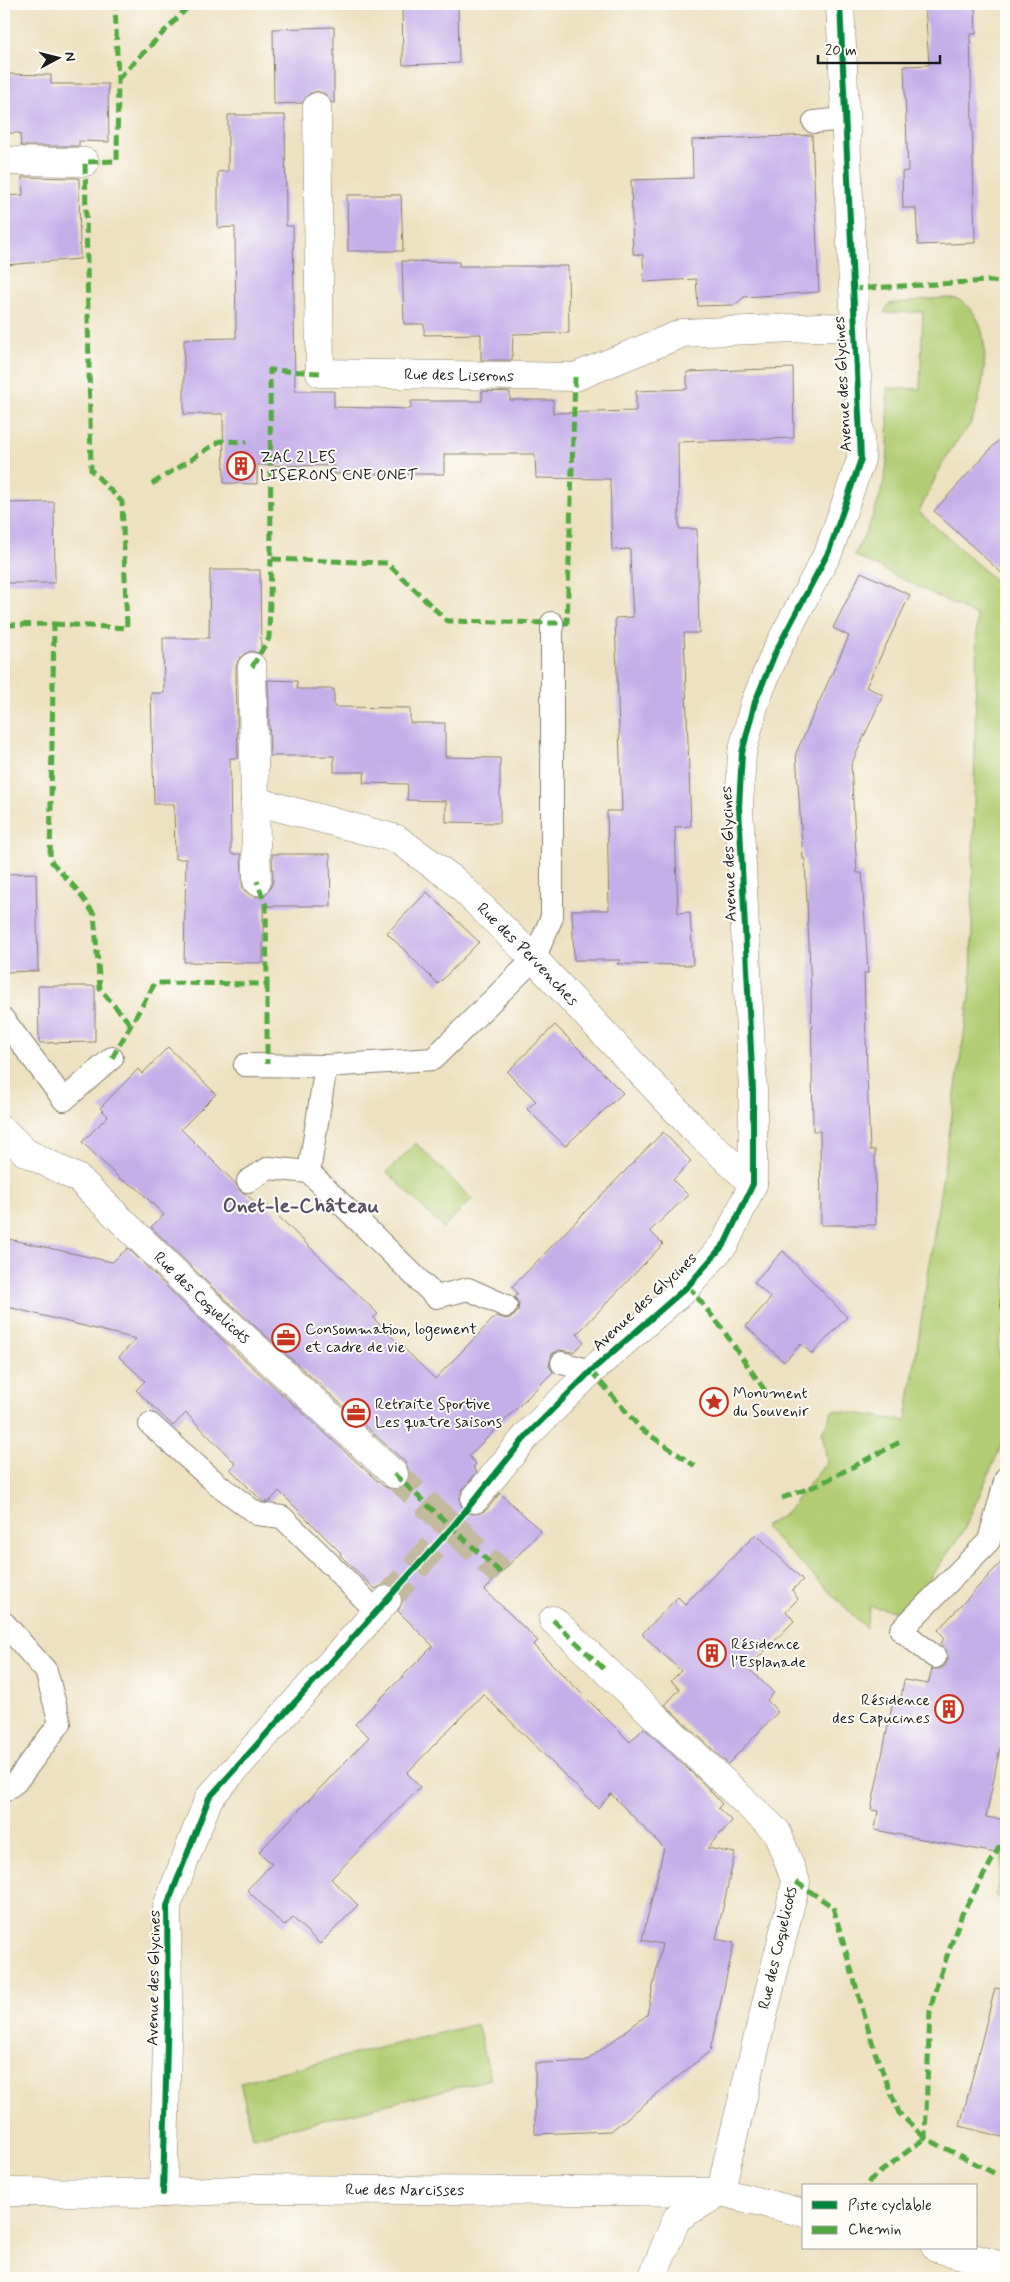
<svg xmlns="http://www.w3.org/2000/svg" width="1010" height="2282" viewBox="0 0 1010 2282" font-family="Mynerve,sans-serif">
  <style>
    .green { fill: #b2cd73; stroke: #677448 }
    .building { fill: #c4afe9 }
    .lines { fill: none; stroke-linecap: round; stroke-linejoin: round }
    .street-tunnel { stroke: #c4baa0; stroke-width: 28; stroke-dasharray: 28 14; stroke-linecap: butt }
    .lane-casing { stroke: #857e6e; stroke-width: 24 }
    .street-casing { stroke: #857e6e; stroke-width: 29 }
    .lane { stroke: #fff; stroke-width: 22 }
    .street { stroke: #fff; stroke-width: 28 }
    .quiet { stroke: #52a943; stroke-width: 5; stroke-dasharray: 10 5; stroke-linecap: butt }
    .cycleway-casing { stroke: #fdfcf7; stroke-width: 9 }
    .cycleway { stroke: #00873e; stroke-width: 6 }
    .labels { text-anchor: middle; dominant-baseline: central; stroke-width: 4; stroke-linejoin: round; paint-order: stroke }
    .street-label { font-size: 16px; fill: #1c1c1c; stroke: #fdfcf7 }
    .poi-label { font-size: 16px; fill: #1c1c1c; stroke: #fdfcf7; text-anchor: start }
    .district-label { font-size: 21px; font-weight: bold; fill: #574f64; stroke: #fdfcf7 }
  </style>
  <rect width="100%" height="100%" fill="#fdfcf7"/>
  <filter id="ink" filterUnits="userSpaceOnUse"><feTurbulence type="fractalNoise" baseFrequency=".02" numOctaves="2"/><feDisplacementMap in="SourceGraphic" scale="10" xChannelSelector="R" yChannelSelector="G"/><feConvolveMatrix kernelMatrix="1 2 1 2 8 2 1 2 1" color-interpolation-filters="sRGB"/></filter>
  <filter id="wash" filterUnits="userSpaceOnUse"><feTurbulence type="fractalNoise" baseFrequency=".0096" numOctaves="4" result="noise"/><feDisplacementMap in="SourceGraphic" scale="20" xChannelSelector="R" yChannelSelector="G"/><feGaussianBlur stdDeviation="1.12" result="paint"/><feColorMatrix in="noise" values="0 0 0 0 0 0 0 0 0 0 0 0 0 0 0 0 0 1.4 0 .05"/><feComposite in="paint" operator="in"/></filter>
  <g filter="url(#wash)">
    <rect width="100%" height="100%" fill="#eee1c1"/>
    <g class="green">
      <path d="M929,299c8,0 23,-3 30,1 38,20 26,87 13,120 -4,11 -16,20 -22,31 -12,19 -21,41 -31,61l87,78v732l-8,22 8,68v23l-43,97 -58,81 -35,-7 -4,22 -102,-101 21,-13 42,-52 -5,-30 11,-22 73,11 62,-413 3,-20 6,-372 -123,-61c18,-33 34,-71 34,-109 1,-19 -1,-39 -1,-58l33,1 3,-77 -39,1 5,-9z"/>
      <path d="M416,1143l56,56 -29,29 -56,-56z"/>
      <path d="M1006,1834v67l-10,-5z"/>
      <path d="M477,2024l14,55 -238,58 -13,-55z"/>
    </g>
    <g id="blocks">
      <g class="building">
        <path d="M402,4h56l1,59 -56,2z"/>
        <path d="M925,4h50l1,30h-6l5,209 -57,2 -2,-37h-13l-1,-36 6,-1 -4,-105 25,-1z"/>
        <path d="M334,27v76h-2l-7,-9 -8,-3 -8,3 -7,9 -28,1 -1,-75z"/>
        <path d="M4,74l47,1v9h57l1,58 -30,-1v5h-58l-1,-13h-16z"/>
        <path d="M228,115h57l1,111h7l2,165h39v16l77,2v-8h71v-10l28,1v8h43v13l83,-2v-20l51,-2v-17l106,-4 1,70 -116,4 1,87h18l2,104h-15l7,193 -16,1 3,86 12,-1 3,53 -76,-1 4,-4h-47l-2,-50h37l-2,-99h15l-7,-193 18,-1 -2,-35 -1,-33 -18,1 -2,-71 -74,-1 -1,-24h-91v20h-109v-8l-78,-1v19l-33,-1 -1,-69h-39v-75l52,-1 -1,-111 -17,1v-56l10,-1z"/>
        <path d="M812,135l7,157 -75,5 -9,8 -37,1 -2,-27 -52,3 -1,-27 -10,-1 -2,-74 62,-2 -1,-38z"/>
        <path d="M22,177l57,1 1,81 -75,6 -1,-69 19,-1z"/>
        <path d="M347,195h54l2,56h-55z"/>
        <path d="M402,261l57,1v4h109l1,67 -56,1 -1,26h-31v-26l-57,1v-11h-20z"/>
        <path d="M1006,432v145l-72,-66z"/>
        <path d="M54,502l1,81h-51v-80z"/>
        <path d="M210,570h50l1,84 -10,-3 -7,3 -6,6 -2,7 2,91h-8l1,96h10l2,35 6,5 8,3 8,-2 5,-6 3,-8 -1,-27h58l1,52h-68v57l-79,-1 2,-103h-11l-1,-55h-20l-3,-111h13l-1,-55h46z"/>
        <path d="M861,572l49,23 -44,92 17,8 -32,70 6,108h5l6,100h-4l4,127 2,50h5l1,75h-55l-1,-94h-7l-2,-141 -6,-131h-2l-7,-106 53,-117 -16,-8z"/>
        <path d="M268,680l29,1v8h37v18l76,1v15h35v34l55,1v65l-54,-1v-21l-39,-1 1,-16 -45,-1 2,-11h-31v-16h-64z"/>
        <path d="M36,873l2,98 -34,1v-98z"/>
        <path d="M427,892l52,50 -41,42 -51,-51z"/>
        <path d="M38,986h57v56l-56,1z"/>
        <path d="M555,1025l68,68 -58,53 -38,-37 9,-8 -29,-29z"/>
        <path d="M168,1047l48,47 -35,35 54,54 6,9 5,2 17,16 4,-5 111,109 -5,4 62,61 61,-63 11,3 7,-3 4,-5 1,-7 -4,-7 3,-3 -6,-7 151,-155 28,29 -18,19 15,15 -38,36 13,13 -86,90 7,8 -11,10 -14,-2 -7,4 -3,12 4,6 -84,84 7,8 -3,3 4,5 -14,17 -3,8 1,8 4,6 8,3 8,-1 6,-4 13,-16 41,38 -56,59 53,51 -5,4 97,97 14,-14 62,58 16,18 -4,4 14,13 -25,27 28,5 -19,86 18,4 -24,108 -99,80 -76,3v-71l50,-1 62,-47 15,-71 -20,-4 22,-92 -53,-54 -13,14 -115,-114 -76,79 13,14 -89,92 27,26 -38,39 -27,-26 -9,8 -37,-36 25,-26 -13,-12 110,-115 -14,-13 78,-78 -35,-35 4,-8v-8l-5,-7 -6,-3h-8l-8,4 -35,-34 1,-2 -62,-62 -10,11h-6l-33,-33 6,-5 -50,-51 -13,13 -37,-36 9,-9 -26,-24 17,-18 -132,-33v-68l108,24 16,-14 62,62 193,176 7,3h8l8,-5 3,-6v-8l-4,-8 -193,-175 -61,-60 13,-12 -27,-27 -18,-10 -37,-36 26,-26 -8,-8 38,-39 4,5z"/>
        <path d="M783,1251l64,66 -35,37 -11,-10 -17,18 -38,-36 25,-28 -17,-16z"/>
        <path d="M756,1534l47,46 -11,10 6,9 -12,12 8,10 -46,47 26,25 -7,7 11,12 -50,52 -63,-59 15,-16 -9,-8 10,-10 -39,-37 36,-37 7,7z"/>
        <path d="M1006,1557v161l-20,99 20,3v35l-131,-25 3,-19 -7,-1 23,-114 7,2 3,-18 24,4 4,-15h7l6,-3 3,-7 -1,-6 -6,-8 3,-8 -6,-7z"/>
        <path d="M995,1988l11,2v148l-46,-12z"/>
      </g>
    </g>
  </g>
  <g filter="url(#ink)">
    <use href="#blocks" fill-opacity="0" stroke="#857e6e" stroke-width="1"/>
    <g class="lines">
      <g class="street-tunnel">
        <path d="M394,1474l107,99"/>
        <path d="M387,1600l88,-101"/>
      </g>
      <defs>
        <g id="lane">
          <path d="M814,122l30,-3"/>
          <path d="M4,1020l60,80 48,-42"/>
          <path d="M245,1065l81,1 107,-7 101,-100 18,-42v-294"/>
          <path d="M326,1066l-17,106 127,125 32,-8 38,17"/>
          <path d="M248,1181l21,-13 40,4"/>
          <path d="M562,1363l29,8"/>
          <path d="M150,1424l66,59 41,31 25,3 48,47"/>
          <path d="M337,1571l40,41"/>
          <path d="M4,1623l42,48 14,52 -44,59 -12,9"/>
          <path d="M935,1657l-34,-27 88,-89 17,-63"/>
        </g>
        <g id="street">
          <path id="s1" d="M317,107l3,266 255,4 108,-44 135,-6 37,1"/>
          <path d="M4,161l81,1"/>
          <path id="s2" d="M252,667l3,134 142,38 57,41 80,79 160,170 59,55"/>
          <path d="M255,801l2,80"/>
          <path id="s3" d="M4,1131l21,21 54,27 122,119 193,176"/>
          <path d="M475,1499l53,-65 63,-63 97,-85 37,-43 28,-59v-93l-14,-284 3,-54 13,-51 21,-51 53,-100 32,-92 -21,-455"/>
          <path d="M553,1620l224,212 19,50 -68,276 -7,34 -44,26 -25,60"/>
          <path id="s4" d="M4,2192l159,1 94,-4 464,3 83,21"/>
          <path d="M163,2193l5,-187 -1,-100 42,-108 178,-198"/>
          <path d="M936,2248l70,19"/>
        </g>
      </defs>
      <use href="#lane" class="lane-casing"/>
      <use href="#street" class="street-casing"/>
      <use href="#lane" class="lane"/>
      <use href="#street" class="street"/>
      <g class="quiet">
        <path d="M118,79l73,-75"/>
        <path d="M852,289l136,-8 18,1"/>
        <path d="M320,373l-50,-3 1,189 116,4 60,58 105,2h15l8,-246"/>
        <path d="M152,484l68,-43 27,1"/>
        <path d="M54,624l73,4 -5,-126 -31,-32 -6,-308 32,-1 1,-82 -3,-75"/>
        <path d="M6,625l48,-1 -4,236 27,30 17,24 6,75 31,36"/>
        <path d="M252,667l17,-29 2,-79"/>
        <path d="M267,984v80"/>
        <path d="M112,1058l43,-75 112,1 -1,-78 -9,-25"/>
        <path d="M1006,1285l-4,16 4,25"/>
        <path d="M688,1286l33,41 47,68"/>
        <path d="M591,1371l50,58 54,37"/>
        <path d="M1004,1404l2,-1"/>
        <path d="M394,1474l107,99"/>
        <path d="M782,1498l36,-13 82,-43"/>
        <path d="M553,1620l54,52"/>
        <path d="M796,1882l37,25 42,145 24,61 26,25 -55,42 -3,6"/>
        <path d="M994,2173l-69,-35 5,-127 7,-27 25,-70 44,-79"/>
      </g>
      <defs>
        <path id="cycleway" d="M163,2193l5,-187 -1,-100 42,-108 245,-273 74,-91 63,-63 97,-85 37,-43 28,-59v-93l-14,-284 3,-54 13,-51 21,-51 53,-100 32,-92 -21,-455"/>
      </defs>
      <use href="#cycleway" class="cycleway-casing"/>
      <use href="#cycleway" class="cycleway"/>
    </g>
  </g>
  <defs>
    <symbol id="building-ring" viewBox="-11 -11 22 22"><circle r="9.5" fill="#fdfcf7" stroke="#c8321e" stroke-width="1.5"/><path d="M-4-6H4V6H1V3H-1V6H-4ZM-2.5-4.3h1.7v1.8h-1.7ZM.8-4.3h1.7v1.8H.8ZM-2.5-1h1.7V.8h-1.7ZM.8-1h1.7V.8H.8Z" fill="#c8321e"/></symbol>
    <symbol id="office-ring" viewBox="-11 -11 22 22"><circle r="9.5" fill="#fdfcf7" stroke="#c8321e" stroke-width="1.5"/><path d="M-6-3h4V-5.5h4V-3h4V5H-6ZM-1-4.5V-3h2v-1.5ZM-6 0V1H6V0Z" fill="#c8321e"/></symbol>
    <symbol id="sight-ring" viewBox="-11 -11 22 22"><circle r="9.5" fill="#fdfcf7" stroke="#c8321e" stroke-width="1.5"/><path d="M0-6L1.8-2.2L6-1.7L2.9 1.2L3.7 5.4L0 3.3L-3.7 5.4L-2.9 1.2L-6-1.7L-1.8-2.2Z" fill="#c8321e"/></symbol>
  </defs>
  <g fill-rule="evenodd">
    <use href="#building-ring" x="225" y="450" width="32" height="32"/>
    <use href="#office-ring" x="270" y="1322" width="32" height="32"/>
    <use href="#sight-ring" x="698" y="1386" width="32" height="32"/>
    <use href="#office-ring" x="340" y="1397" width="32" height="32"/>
    <use href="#building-ring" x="696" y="1637" width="32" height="32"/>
    <use href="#building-ring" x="933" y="1693" width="32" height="32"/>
  </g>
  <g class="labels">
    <g class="street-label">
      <text stroke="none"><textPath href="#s1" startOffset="405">Rue des Liserons</textPath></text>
      <text transform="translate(843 384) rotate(-93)">Avenue des Glycines</text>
      <text transform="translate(729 854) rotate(-92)">Avenue des Glycines</text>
      <text stroke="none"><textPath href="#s2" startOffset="456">Rue des Pervenches</textPath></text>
      <text stroke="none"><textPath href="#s3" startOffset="261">Rue des Coquelicots</textPath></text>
      <text transform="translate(645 1302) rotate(-43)">Avenue des Glycines</text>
      <text transform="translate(778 1948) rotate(-77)">Rue des Coquelicots</text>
      <text transform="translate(154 1978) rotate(-89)">Avenue des Glycines</text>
      <text stroke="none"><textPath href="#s4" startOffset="401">Rue des Narcisses</textPath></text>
    </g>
    <g class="poi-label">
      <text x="260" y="457">ZAC 2 LES<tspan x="260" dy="18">LISERONS CNE ONET</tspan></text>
      <text x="305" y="1329">Consommation, logement<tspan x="305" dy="18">et cadre de vie</tspan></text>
      <text x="733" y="1393">Monument<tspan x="733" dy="18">du Souvenir</tspan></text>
      <text x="375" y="1404">Retraite Sportive<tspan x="375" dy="18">Les quatre saisons</tspan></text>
      <text x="731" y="1644">Résidence<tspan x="731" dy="18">l'Esplanade</tspan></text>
      <text x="930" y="1700" text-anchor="end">Résidence<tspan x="930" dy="18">des Capucines</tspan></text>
    </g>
    <g class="district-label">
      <text x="301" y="1206">Onet-le-Château</text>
    </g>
  </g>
  <rect width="1010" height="2282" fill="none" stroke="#fdfcf7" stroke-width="20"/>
  <rect x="802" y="2184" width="175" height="65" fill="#fdfcf7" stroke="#a3a29f"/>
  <rect x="812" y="2201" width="25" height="8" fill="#00873e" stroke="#a3a29f"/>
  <text x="848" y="2210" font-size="15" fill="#1c1c1c">Piste cyclable</text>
  <rect x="812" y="2226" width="25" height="8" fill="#52a943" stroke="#a3a29f"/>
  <text x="848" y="2234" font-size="15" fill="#1c1c1c">Chemin</text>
  <g transform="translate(58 58) rotate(83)" stroke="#fdfcf7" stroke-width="4" paint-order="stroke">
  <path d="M0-4L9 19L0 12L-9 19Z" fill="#1c1c1c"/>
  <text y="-8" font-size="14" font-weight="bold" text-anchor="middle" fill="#1c1c1c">N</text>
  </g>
  <path d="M818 55v8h122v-8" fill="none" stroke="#1c1c1c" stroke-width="2.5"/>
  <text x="825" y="55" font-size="15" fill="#1c1c1c" stroke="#fdfcf7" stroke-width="4" paint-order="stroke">20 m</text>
</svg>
